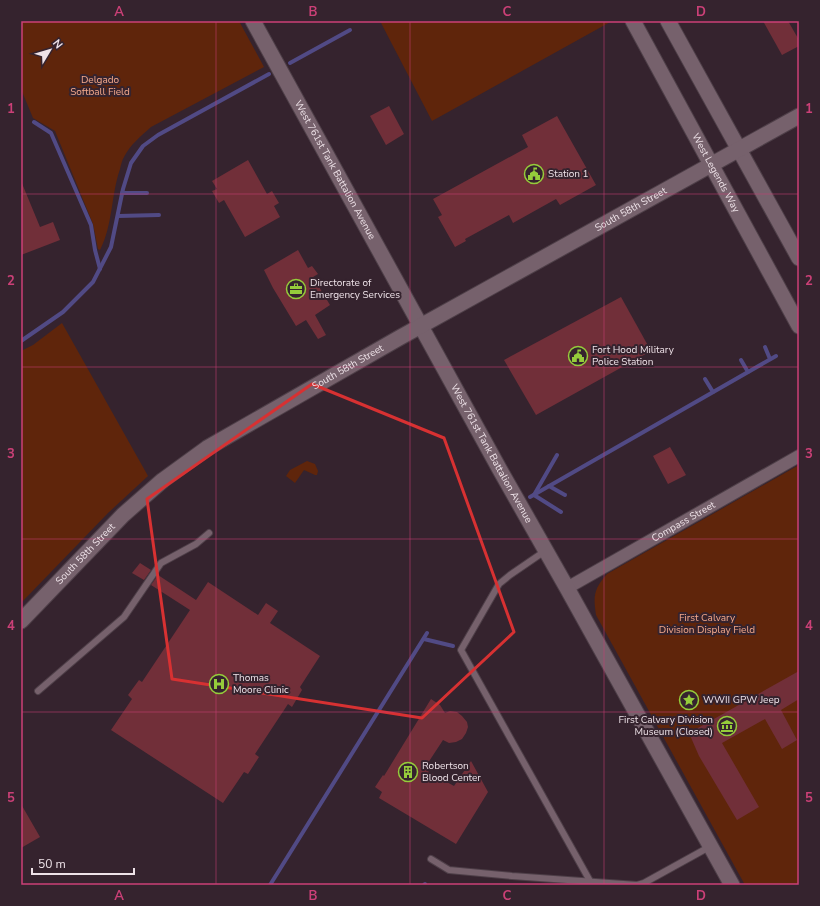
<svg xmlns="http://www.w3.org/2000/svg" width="820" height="906" viewBox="0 0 820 906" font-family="'Nunito Sans',sans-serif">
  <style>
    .green { fill: #5f250b }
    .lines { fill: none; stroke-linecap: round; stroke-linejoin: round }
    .stream { stroke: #514a85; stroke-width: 4 }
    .building { fill: #712f39 }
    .service-casing { stroke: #4e3f48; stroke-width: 8 }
    .minor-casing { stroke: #4e3f48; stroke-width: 14 }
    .tertiary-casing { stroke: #4e3f48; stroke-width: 17 }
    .service { stroke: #76616c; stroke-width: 6 }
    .minor { stroke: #76616c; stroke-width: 12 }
    .tertiary { stroke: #76616c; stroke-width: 15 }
    .marked { fill: none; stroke: #d73132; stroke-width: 3; stroke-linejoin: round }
    .grid { fill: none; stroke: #cb4077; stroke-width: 1; stroke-opacity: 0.55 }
    .labels { text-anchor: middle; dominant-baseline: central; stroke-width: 4; stroke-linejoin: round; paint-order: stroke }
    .park-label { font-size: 10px; fill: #f6aa8c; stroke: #35232e }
    .street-label { font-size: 10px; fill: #eee2e8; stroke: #35232e }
    .poi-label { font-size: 10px; fill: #eee2e8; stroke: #35232e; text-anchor: start }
    .neatline { fill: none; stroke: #cb4077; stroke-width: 1.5 }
    .grid-label { font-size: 13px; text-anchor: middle; font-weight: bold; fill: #cb4077 }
  </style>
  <rect width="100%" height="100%" fill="#35232e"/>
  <g class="green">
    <path d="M21,21h218l25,46 -113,60c-10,9 -21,18 -27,30 -2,3 -3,8 -4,12 -9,26 -7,56 -20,81l-2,-1 -5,-25 -38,-93 -22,-13 -12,-29z"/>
    <path d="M380,21h232l-180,100z"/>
    <path d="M62,323l86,153 -40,37 -87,90v-252l12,-6z"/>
    <path d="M307,461l8,3 3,7 -1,4h-2l-11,-5 -9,13 -9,-7 4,-6z"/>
    <path d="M799,465v420h-54l-149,-270c-3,-20 -2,-26 11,-41z"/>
  </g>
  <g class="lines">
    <g class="stream">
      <path d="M290,63l60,-33"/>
      <path d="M34,122l17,11 40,92 4,25 5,19"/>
      <path d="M122,193h25"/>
      <path d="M118,216l41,-1"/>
      <path d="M21,341l42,-29 30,-30 18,-35 12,-58 8,-26 12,-17 15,-11 111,-61"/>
      <path d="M765,347l5,12"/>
      <path d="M741,360l7,12"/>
      <path d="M705,379l8,13"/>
      <path d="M557,455l-23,40 27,17"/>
      <path d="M549,486l16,9"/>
      <path d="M530,497l246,-141"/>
      <path d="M424,639l29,7"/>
      <path d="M270,885l157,-252"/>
      <path d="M424,885l1,-1"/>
    </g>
  </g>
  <g class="building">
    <path d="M763,21h25l11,19v6l-17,9z"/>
    <path d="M389,106l15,28 -18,11 -16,-29z"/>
    <path d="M557,116l39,69 -36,20 -4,-6 -43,24 -4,-8 -44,24 1,2 -11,6 -17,-30 4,-2 -9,-16 95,-52 -6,-12z"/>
    <path d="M248,160l19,34 5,-3 7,12 -5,3 6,11 -35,20 -21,-37 -5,3 -7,-12 5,-2 -5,-8z"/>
    <path d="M21,181l19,46 13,-5 7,18 -39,15z"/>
    <path d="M298,250l10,18 4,-2 6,8 -5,3 17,28 -15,10 11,20 -8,4 -12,-19 -10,6 -23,-38 -9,-18z"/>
    <path d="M621,297l30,54 -115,64 -32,-55z"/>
    <path d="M670,447l16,28 -18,9 -15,-28z"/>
    <path d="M140,563l11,7 -7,10 -12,-7z"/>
    <path d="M158,575l38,25 12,-18 50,33 8,-12 12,8 -8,12 50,33 -20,31 2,3 -10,17 -4,-3 -33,50 4,3 -11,17 -4,-2 -21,31 -112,-73 21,-31 -4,-4 11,-15 3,2 48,-72 -39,-25z"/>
    <path d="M799,671v28l-18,11 16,30 -15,9 -17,-30 -43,24 37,64 -22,13 -38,-64 -10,-23z"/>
    <path d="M431,699l9,6 5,8 5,-2 7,1 5,4 5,6 1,5 -2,6 -4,6 -6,3 -7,1 -6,-3 -19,29 30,17 17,-25 17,31 -32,52 -77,-46 3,-6 -7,-5 8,-12 1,1z"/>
    <path d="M21,804l19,33 -19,11z"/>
  </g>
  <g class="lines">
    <defs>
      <g id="service">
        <path d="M545,551l-35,24 -11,9 -38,66 129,231"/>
        <path d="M38,691l86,-74 37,-54 35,-19 13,-11"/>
        <path d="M431,859l18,11 63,6 125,9 7,-2 67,-37"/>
      </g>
      <g id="minor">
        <path id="s1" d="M567,588l232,-132"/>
      </g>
      <g id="tertiary">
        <path id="s2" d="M253,21l247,449 67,118 165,297"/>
        <path id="s3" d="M633,21l166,305"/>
        <path d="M668,21l131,237"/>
        <path id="s4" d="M21,621l102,-106 40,-35 44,-32 192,-110 400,-222"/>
      </g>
    </defs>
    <use href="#service" class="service-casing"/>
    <use href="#minor" class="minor-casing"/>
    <use href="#tertiary" class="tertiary-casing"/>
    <use href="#service" class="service"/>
    <use href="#minor" class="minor"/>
    <use href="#tertiary" class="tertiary"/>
  </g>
  <path class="marked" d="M312,384l132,54 70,194 -92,86 -250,-39 -25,-180z"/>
  <path class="grid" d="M216,21v864M410,21v864M604,21v864M21,194h778M21,367h778M21,539h778M21,712h778"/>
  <defs>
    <symbol id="civic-ring" viewBox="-11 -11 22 22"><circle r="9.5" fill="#35232e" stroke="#95cc3b" stroke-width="1.5"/><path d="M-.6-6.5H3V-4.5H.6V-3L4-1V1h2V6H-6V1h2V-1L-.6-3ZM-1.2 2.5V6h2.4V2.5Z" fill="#95cc3b"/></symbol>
    <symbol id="office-ring" viewBox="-11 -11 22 22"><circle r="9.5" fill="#35232e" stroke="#95cc3b" stroke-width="1.5"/><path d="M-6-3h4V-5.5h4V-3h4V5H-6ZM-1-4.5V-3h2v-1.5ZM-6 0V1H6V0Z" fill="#95cc3b"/></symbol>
    <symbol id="hospital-ring" viewBox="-11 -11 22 22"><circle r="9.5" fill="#35232e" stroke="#95cc3b" stroke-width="1.5"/><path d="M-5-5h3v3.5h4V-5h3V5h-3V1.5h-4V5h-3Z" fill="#95cc3b"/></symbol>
    <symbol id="sight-ring" viewBox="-11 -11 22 22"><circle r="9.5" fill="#35232e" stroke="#95cc3b" stroke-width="1.5"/><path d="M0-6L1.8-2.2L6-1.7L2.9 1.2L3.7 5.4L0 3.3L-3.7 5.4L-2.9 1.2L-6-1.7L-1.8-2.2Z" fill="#95cc3b"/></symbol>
    <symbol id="museum-ring" viewBox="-11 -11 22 22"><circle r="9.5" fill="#35232e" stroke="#95cc3b" stroke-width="1.5"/><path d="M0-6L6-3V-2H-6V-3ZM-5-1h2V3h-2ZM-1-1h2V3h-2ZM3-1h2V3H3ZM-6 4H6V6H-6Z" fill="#95cc3b"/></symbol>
    <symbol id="building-ring" viewBox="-11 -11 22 22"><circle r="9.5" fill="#35232e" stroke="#95cc3b" stroke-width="1.5"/><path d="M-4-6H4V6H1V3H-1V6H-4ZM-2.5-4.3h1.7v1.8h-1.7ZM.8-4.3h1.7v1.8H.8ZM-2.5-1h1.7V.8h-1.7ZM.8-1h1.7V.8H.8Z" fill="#95cc3b"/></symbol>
  </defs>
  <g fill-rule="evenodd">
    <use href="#civic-ring" x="523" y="163" width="22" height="22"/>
    <use href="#office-ring" x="285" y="278" width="22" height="22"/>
    <use href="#civic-ring" x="567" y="345" width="22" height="22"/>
    <use href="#hospital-ring" x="208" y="673" width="22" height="22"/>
    <use href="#sight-ring" x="678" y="689" width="22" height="22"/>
    <use href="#museum-ring" x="716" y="715" width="22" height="22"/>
    <use href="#building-ring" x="397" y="761" width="22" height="22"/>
  </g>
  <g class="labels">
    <g class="park-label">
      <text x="100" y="80">Delgado<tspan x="100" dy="12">Softball Field</tspan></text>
      <text x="707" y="618">First Calvary<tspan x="707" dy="12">Division Display Field</tspan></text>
    </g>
    <g class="street-label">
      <text stroke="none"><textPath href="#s2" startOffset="170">West 761st Tank Battalion Avenue</textPath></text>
      <text stroke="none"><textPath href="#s3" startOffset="173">West Legends Way</textPath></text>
      <text stroke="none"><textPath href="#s4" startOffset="741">South 58th Street</textPath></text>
      <text stroke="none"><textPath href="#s4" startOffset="417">South 58th Street</textPath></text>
      <text stroke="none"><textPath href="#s2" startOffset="494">West 761st Tank Battalion Avenue</textPath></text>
      <text stroke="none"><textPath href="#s1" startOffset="134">Compass Street</textPath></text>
      <text stroke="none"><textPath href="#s4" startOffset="93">South 58th Street</textPath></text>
    </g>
    <g class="poi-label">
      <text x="548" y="174">Station 1</text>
      <text x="310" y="283">Directorate of<tspan x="310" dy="12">Emergency Services</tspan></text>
      <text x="592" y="350">Fort Hood Military<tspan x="592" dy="12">Police Station</tspan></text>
      <text x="233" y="678">Thomas<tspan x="233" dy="12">Moore Clinic</tspan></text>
      <text x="703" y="700">WWII GPW Jeep</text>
      <text x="713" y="720" text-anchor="end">First Calvary Division<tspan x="713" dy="12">Museum (Closed)</tspan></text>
      <text x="422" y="766">Robertson<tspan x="422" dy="12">Blood Center</tspan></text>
    </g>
  </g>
  <rect width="820" height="906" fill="none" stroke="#35232e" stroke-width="44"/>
  <g transform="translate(50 50) rotate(52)" stroke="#35232e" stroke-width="3" paint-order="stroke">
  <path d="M0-3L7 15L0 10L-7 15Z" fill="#eee2e8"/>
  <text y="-6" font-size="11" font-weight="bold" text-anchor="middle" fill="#eee2e8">N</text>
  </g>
  <path d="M32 868v6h102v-6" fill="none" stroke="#eee2e8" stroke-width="2"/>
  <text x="38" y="868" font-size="12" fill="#eee2e8" stroke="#35232e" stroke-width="3" paint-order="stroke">50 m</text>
  <rect x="22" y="22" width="776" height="862" class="neatline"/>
  <g class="grid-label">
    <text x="119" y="16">A</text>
    <text x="313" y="16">B</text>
    <text x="507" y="16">C</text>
    <text x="701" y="16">D</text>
    <text x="11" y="113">1</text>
    <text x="809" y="113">1</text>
    <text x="11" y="285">2</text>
    <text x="809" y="285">2</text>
    <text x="11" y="458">3</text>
    <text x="809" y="458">3</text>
    <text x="11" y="630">4</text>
    <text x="809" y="630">4</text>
    <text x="11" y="802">5</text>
    <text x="809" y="802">5</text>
    <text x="119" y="900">A</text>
    <text x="313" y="900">B</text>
    <text x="507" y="900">C</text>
    <text x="701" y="900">D</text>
  </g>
</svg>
